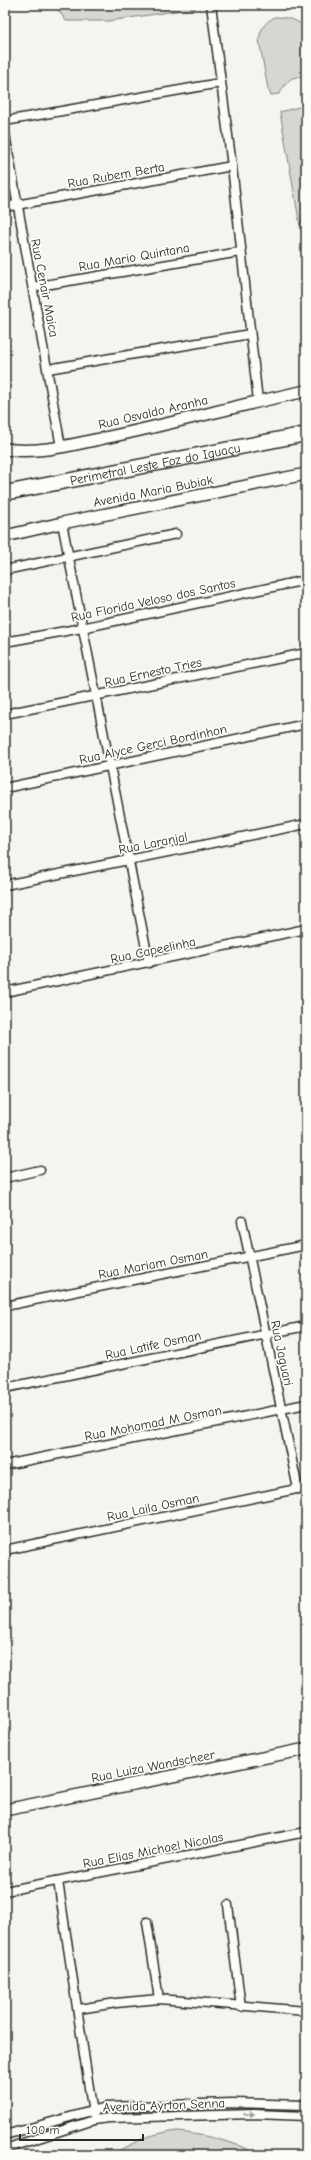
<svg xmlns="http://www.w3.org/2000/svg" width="311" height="2160" viewBox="0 0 311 2160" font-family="'Comic Neue',sans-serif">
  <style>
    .green { fill: #d7d6d2; stroke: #81807e }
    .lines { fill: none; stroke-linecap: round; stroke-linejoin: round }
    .street-casing { stroke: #2b2b2b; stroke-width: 11 }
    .secondary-casing { stroke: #2b2b2b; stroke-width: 14 }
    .highway-casing { stroke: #2b2b2b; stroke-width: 17 }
    .street { stroke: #fdfcf7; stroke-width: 8 }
    .secondary { stroke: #fdfcf7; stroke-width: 11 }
    .highway { stroke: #fdfcf7; stroke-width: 14 }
    .oneway { fill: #9e9e9b }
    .labels { text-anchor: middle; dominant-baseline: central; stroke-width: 3.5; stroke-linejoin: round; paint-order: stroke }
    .street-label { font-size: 13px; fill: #2b2b2b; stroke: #fdfcf7 }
  </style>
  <rect width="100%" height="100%" fill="#f5f4ef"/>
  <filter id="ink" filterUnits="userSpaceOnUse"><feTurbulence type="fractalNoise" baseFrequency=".025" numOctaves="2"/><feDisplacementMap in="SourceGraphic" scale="8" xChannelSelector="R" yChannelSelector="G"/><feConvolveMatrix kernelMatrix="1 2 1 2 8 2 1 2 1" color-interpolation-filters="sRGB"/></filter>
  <g filter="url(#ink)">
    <g class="green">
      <path d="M55,5h141v3l-87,13h-43z"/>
      <path d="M275,17c11,0 25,3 31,12v49c-16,-4 -19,4 -27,16l-8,1 -3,-6 -9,-49c1,-11 7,-19 16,-23z"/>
      <path d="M306,105v101l-6,20 -20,-114z"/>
      <path d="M170,2131c29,3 64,9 88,24h-149l37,-18z"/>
    </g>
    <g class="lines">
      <defs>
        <g id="street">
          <path d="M211,5l21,161 26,235"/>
          <path d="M5,121l215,-38"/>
          <path d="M5,134l56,313"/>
          <path d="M5,207l227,-41"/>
          <path d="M33,287l207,-35"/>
          <path d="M48,369l202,-35"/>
          <path d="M62,523l87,440"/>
          <path d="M5,570l171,-36"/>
          <path d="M5,642l77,-14 224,-48"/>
          <path d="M5,714l301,-61"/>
          <path d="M5,788l301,-64"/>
          <path d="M5,885l301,-61"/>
          <path d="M5,992l301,-63"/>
          <path d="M5,1178l35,-8"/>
          <path d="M242,1221l56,268"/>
          <path d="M5,1306l301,-61"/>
          <path d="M5,1388l301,-62"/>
          <path d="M5,1465l301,-61"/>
          <path d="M5,1550l301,-63"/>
          <path d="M58,1881l35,233"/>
          <path d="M5,1891l301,-59"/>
          <path d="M228,1905l13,102"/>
          <path d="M147,1922l12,77"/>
          <path d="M79,2009l37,-6 43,-4 147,12"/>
          <path d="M5,2135l101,-28 126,-4 74,2"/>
          <path d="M5,2151l9,-5 80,-26 15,-2 145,-4 52,2"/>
        </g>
        <g id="secondary">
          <path d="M5,449c33,5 67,-4 99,-11 68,-14 134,-33 202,-47"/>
          <path d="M5,536l57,-13 244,-49"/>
          <path d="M5,1810l301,-61"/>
        </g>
        <g id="highway">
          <path id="s1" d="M5,493l301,-59"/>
        </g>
      </defs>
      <use href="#street" class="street-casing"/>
      <use href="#secondary" class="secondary-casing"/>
      <use href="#highway" class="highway-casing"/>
      <use href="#street" class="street"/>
      <use href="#secondary" class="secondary"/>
      <use href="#highway" class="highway"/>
    </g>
    <defs><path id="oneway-solid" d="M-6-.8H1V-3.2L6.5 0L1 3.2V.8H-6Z"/></defs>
    <use class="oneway" href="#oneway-solid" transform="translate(249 2114) rotate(-1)"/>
  </g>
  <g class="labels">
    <g class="street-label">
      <text transform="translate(116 175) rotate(-10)">Rua Rubem Berta</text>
      <text transform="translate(134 257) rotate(-10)">Rua Mario Quintana</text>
      <text transform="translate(45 288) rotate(79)">Rua Cenair Maica</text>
      <text transform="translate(153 412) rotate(-13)">Rua Osvaldo Aranha</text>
      <text stroke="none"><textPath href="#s1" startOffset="153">Perimetral Leste Foz do Iguaçu</textPath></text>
      <text transform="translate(153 491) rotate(-11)">Avenida Maria Bubiak</text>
      <text transform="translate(153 600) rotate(-12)">Rua Florida Veloso dos Santos</text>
      <text transform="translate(153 672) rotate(-12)">Rua Ernesto Tries</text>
      <text transform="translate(153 744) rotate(-12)">Rua Alyce Gerci Bordinhon</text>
      <text transform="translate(153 843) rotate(-11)">Rua Laranjal</text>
      <text transform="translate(153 950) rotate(-12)">Rua Capeelinha</text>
      <text transform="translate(153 1264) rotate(-11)">Rua Mariam Osman</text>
      <text transform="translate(153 1345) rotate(-12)">Rua Latife Osman</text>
      <text transform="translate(282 1353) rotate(78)">Rua Jaguari</text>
      <text transform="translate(153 1423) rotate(-11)">Rua Mohamad M Osman</text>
      <text transform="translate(153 1507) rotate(-12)">Rua Laila Osman</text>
      <text transform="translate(153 1766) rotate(-11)">Rua Luiza Wandscheer</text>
      <text transform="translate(153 1850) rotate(-11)">Rua Elias Michael Nicolas</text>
      <text transform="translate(164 2105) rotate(-2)">Avenida Ayrton Senna</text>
    </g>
  </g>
  <rect width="311" height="2160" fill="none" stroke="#fdfcf7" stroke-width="20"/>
  <rect x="10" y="10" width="291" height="2140" fill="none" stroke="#2b2b2b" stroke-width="1.5" filter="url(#ink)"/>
  <path d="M20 2134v6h123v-6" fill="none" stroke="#2b2b2b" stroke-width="2"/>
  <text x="26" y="2134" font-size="12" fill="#2b2b2b" stroke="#fdfcf7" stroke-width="3" paint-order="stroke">100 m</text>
</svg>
